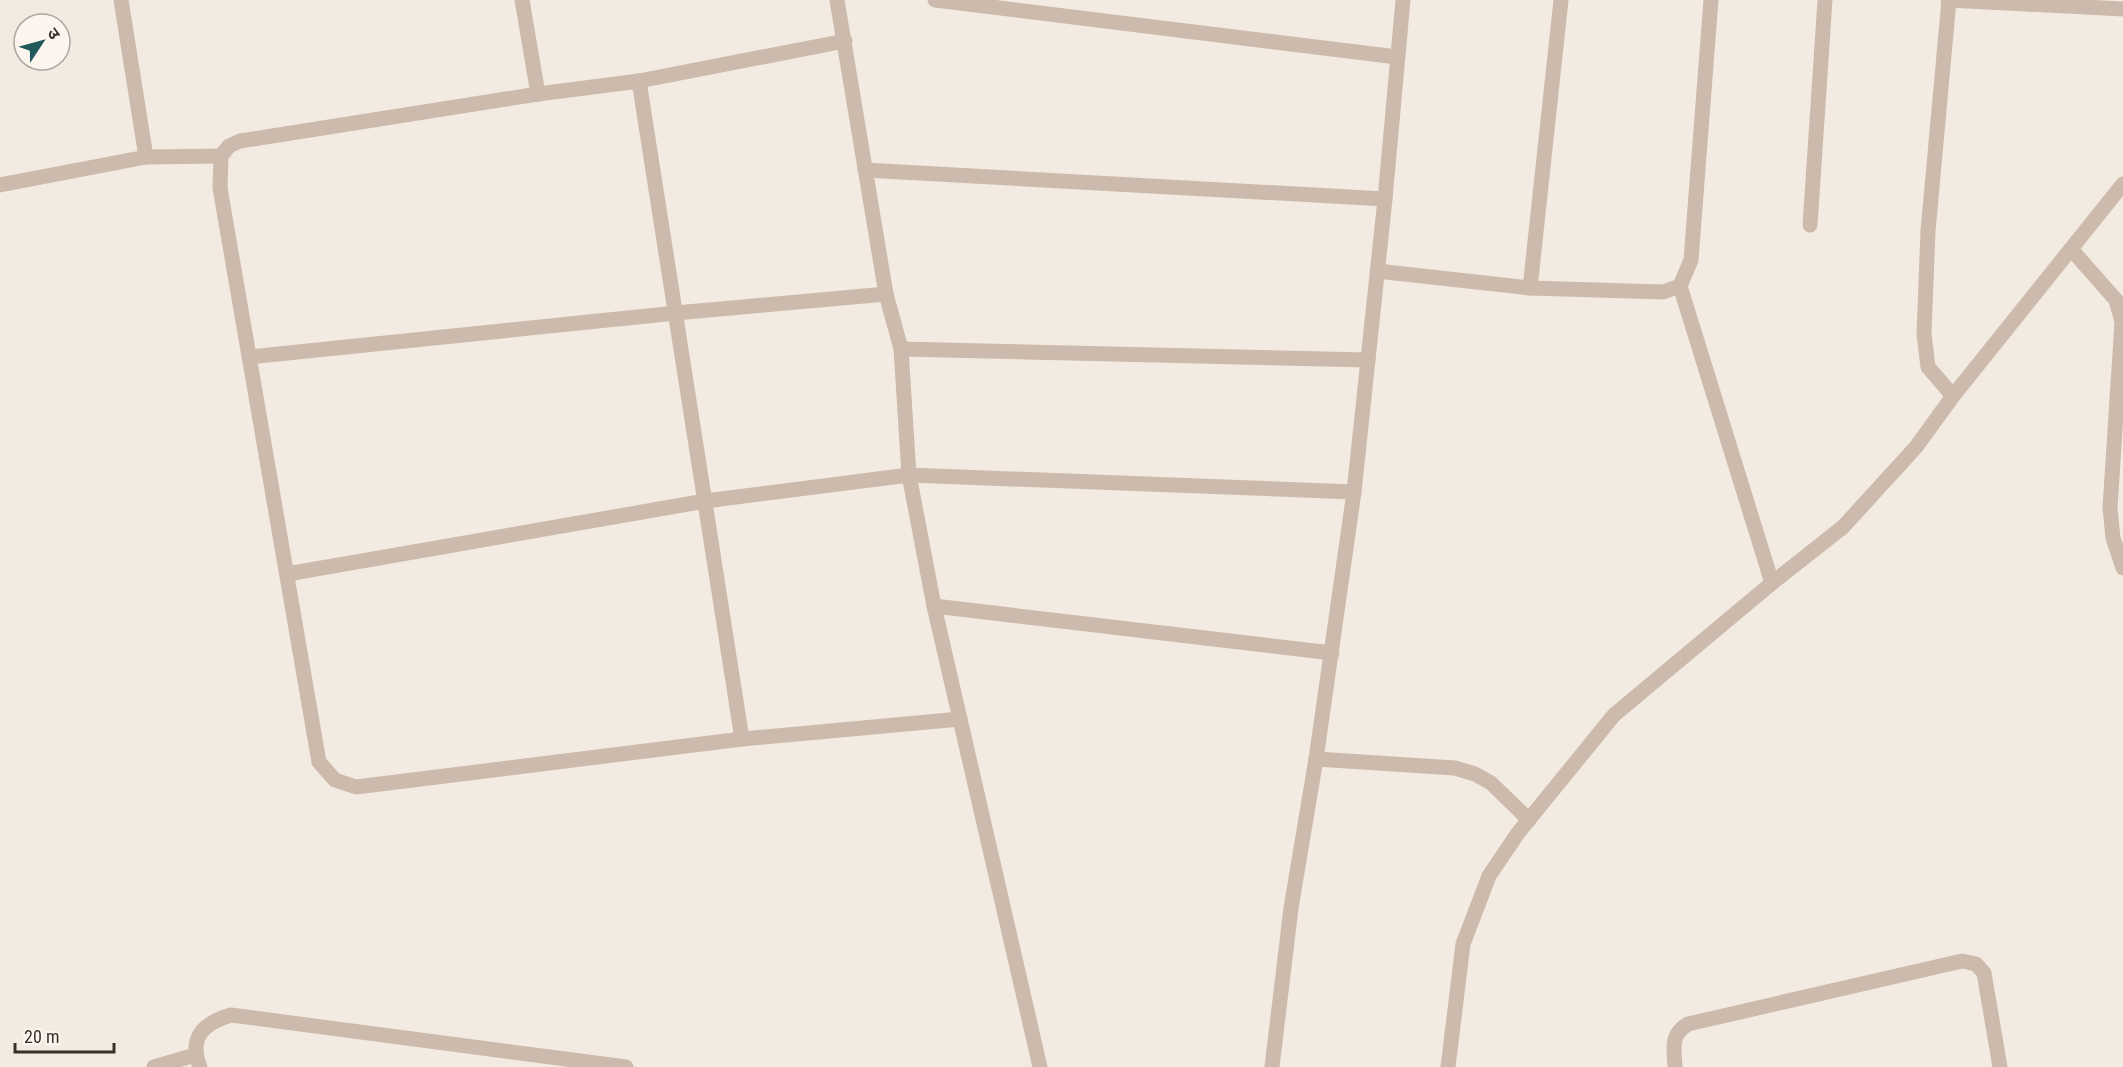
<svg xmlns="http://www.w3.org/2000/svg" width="2123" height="1067" viewBox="0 0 2123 1067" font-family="'Roboto Condensed','Noto Sans Devanagari',sans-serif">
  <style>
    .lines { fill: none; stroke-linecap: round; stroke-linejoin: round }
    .minor { stroke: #ccbbac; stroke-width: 15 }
  </style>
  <rect width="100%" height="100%" fill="#f3ebe1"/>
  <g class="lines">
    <g class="minor">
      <path d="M121,0l25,157 75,-1"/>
      <path d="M522,0l16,94"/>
      <path d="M837,0l49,294 15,55 8,126 25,131 106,461"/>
      <path d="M935,0l462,57"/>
      <path d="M1948,0l175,9"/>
      <path d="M1949,0l-21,231 -4,103 4,33 25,29"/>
      <path d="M845,41l-206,40 -101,13 -298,47 -11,5 -8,10 -1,32 99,574 16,18 21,7 386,-48 218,-20"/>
      <path d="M639,81l103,658"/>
      <path d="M865,170l520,29"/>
      <path d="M0,185l146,-28"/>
      <path d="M1810,225l15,-225"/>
      <path d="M2071,249l45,51 6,22 -12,186 3,30 10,30"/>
      <path d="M1377,271l153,17 133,4 17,-6 11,-26 20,-260"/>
      <path d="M1680,286l92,297"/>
      <path d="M1530,288l31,-288"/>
      <path d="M901,349l467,11"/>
      <path d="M249,357l427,-44 210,-19"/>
      <path d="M287,574l418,-73 204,-26 445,17"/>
      <path d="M934,606l398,47"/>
      <path d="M1316,759l139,9 20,6 16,9 38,37"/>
      <path d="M154,1067l41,-12"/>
      <path d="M200,1067c-12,-30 4,-44 31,-52l395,52"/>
      <path d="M1272,1067l19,-159 25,-149 38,-267 31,-293 18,-199"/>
      <path d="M1448,1067l15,-123 26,-68 29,-43 96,-118 158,-132 71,-56 73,-80 37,-51 170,-212"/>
      <path d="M1675,1067c-1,-19 -5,-32 13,-43l274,-63 14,3 8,9 16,94"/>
    </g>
  </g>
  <g transform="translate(42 42) rotate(54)"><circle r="28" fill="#fbf5ee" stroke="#aea6a0" stroke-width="1.5"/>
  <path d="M0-4.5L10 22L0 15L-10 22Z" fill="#20585c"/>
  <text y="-9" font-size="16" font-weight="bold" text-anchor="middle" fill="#3a302b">उ</text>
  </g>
  <path d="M15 1043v9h99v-9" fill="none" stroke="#3a302b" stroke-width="3"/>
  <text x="24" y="1043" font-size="18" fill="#3a302b" stroke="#fbf5ee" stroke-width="4.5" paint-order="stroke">20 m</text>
</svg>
